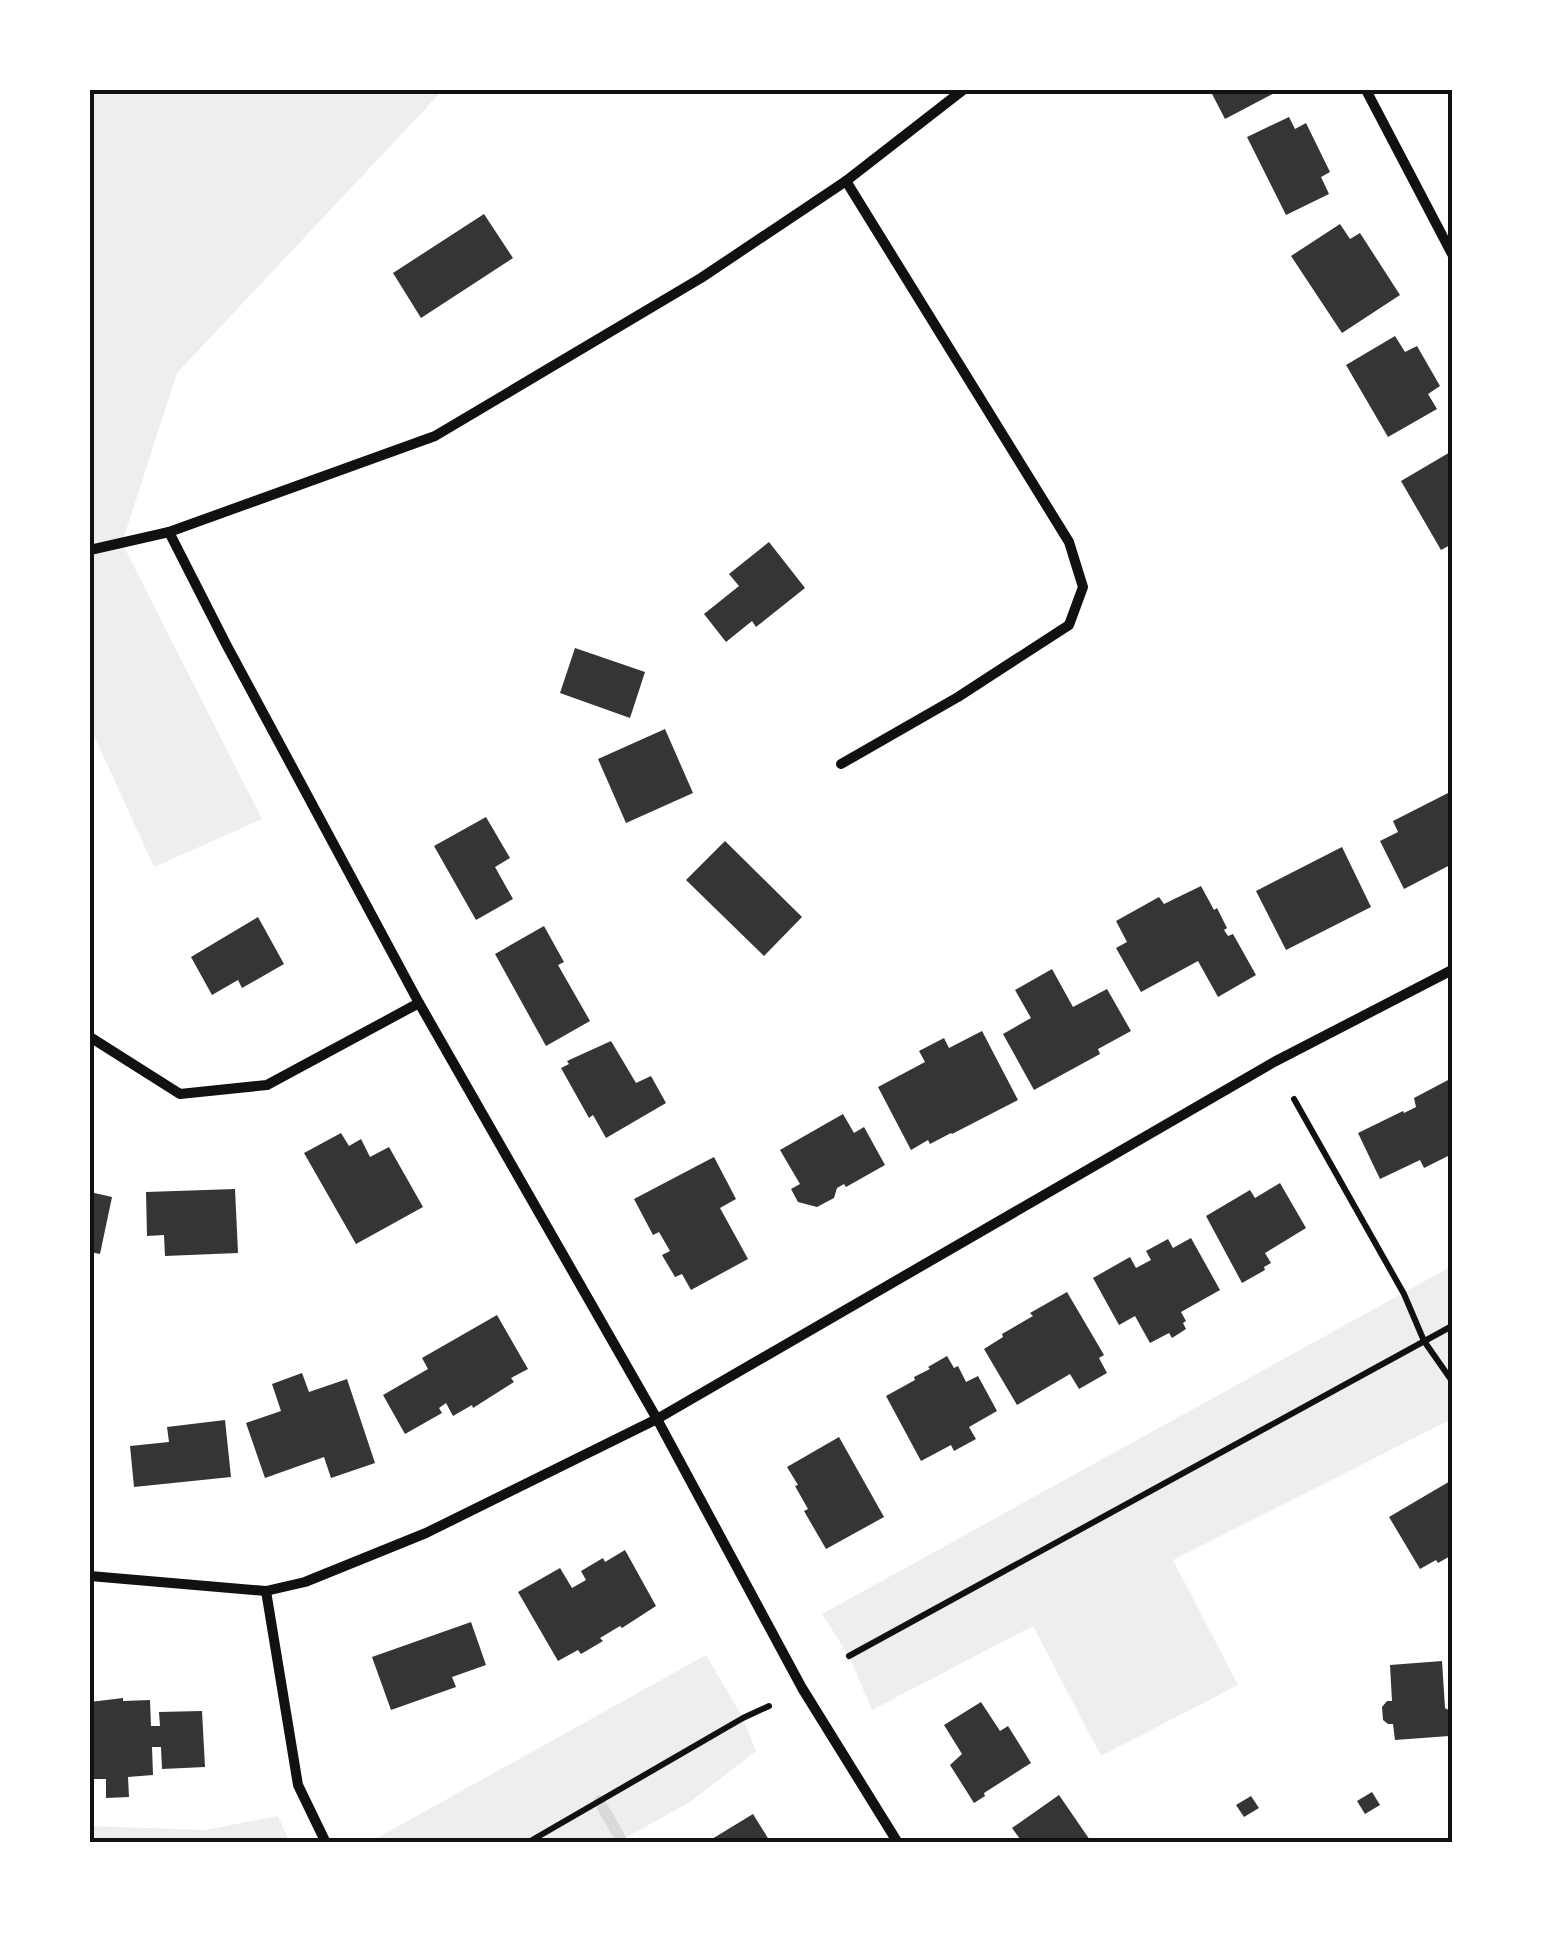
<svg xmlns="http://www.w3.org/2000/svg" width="1542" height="1933" viewBox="0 0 1542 1933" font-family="'Roboto Serif',serif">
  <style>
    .green { fill: #eee }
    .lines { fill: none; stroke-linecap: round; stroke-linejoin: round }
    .stream { stroke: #d9d9d9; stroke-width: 11 }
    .building { fill: #353535 }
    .path { stroke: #111; stroke-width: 6 }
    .minor { stroke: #111; stroke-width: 10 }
    .neatline { fill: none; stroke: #111; stroke-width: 4 }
  </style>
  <rect width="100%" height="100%" fill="#fff"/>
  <g class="green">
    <path d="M90,90h353l-266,283 -55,170 140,276 -108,48 -64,-140z"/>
    <path d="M1452,1266v153l-279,141 65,125 -137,71 -68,-130 -161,84 -23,-54 -27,-42z"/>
    <path d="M706,1655l37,63 13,33 -66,51 -74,41h-237l-2,-5z"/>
    <path d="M278,1816l12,27h-200v-17l115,4z"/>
  </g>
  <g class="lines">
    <path class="stream" d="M599,1801l24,42"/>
  </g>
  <g class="building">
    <path d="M1210,90h70l-55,29z"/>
    <path d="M1289,117l6,12 11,-6 24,49 -9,5 8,17 -43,21 -39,-78z"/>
    <path d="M484,214l29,44 -92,60 -28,-45z"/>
    <path d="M1340,224l10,15 10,-6 40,62 -58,38 -51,-77z"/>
    <path d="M1395,336l10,16 12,-6 23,40 -12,8 9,15 -49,28 -42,-72z"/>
    <path d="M1452,451v93l-11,6 -40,-69z"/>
    <path d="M769,542l36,46 -49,39 -4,-6 -26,21 -22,-28 35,-28 -10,-12z"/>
    <path d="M575,648l70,24 -15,46 -70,-25z"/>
    <path d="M665,729l28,64 -67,30 -28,-64z"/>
    <path d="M1452,791v73l-48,25 -24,-48 18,-9 -5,-11z"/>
    <path d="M486,817l24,41 -15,9 18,32 -37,21 -42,-74z"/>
    <path d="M725,841l77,76 -38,39 -78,-76z"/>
    <path d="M1342,847l29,60 -85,43 -30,-59z"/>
    <path d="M1201,886l13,24 3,-2 10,20 -3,2 4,6 5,-2 23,41 -38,22 -20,-36 -57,31 -25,-44 11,-6 -11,-21 43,-24 5,7z"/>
    <path d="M258,917l26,47 -42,24 -4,-8 -26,15 -21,-38z"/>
    <path d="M544,926l20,36 -6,3 32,56 -44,25 -51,-92z"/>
    <path d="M1052,969l21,38 34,-18 24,42 -33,18 2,5 -66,36 -31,-56 28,-16 -16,-28z"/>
    <path d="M982,1031l36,69 -66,34 -1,-1 -21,11 -2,-4 -17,10 -33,-63 47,-25 -6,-11 25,-13 5,10z"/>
    <path d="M611,1041l25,42 15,-7 15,27 -60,35 -13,-23 -4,3 -28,-50 8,-4 -2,-3z"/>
    <path d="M1450,1079l2,75 -28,14 -4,-8 -40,19 -22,-46 45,-22 1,2 12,-6 -2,-9z"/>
    <path d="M843,1114l11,19 10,-6 21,38 -39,22 -2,-3 -7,4 -3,10 -17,9 -19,-5 -7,-13 9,-5 -20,-34z"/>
    <path d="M341,1133l8,13 12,-7 9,18 19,-10 34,60 -67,37 -52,-91z"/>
    <path d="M714,1157l22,42 -16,9 28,51 -57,31 -9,-16 -7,3 -13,-22 8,-4 -11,-19 -6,3 -19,-36z"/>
    <path d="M1280,1183l26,45 -41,25 6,10 -7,4 1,3 -23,13 -36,-67 44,-26 5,8z"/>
    <path d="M235,1189l3,64 -73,3 -1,-21 -17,1 -1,-44z"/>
    <path d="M90,1192l22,5 -12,57 -10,-2z"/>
    <path d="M1191,1238l29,52 -39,22 5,9 -3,2 3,6 -14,9 -3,-5 -19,10 -15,-27 -16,9 -26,-47 37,-21 6,11 15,-8 -5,-9 22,-12 5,9z"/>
    <path d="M1067,1292l37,63 -5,3 8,15 -28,16 -9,-15 -53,31 -33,-56 19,-12 -1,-3 31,-18 -3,-3z"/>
    <path d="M497,1315l31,54 -17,9 3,4 -41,26 -1,-3 -19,11 -7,-13 -7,5 3,5 -37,21 -22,-39 45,-26 -6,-11z"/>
    <path d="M947,1356l7,12 4,-2 8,16 12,-6 19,35 -28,16 7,12 -22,12 -3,-6 -30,16 -35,-65 29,-16 -1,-3 16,-8 -2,-2z"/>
    <path d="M302,1373l7,19 38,-13 28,84 -44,15 -7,-21 -59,21 -19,-55 35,-12 -9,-27z"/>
    <path d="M225,1420l6,57 -97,10 -4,-41 39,-4 -2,-15z"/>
    <path d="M839,1437l45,80 -58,32 -22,-38 4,-2 -13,-23 3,-1 -11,-18z"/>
    <path d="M1452,1480v75l-14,8 -2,-3 -16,9 -31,-52z"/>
    <path d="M625,1550l31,56 -34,22 -2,-2 -20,12 3,3 -22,13 -3,-4 -20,11 -40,-69 42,-24 12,20 14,-8 -5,-9 22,-13 2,4z"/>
    <path d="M471,1622l15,43 -34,12 4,10 -65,23 -19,-53z"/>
    <path d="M1442,1661l3,47 7,4v21l-3,3 -54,4 -2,-16h-5l-5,-4 -1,-13 5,-6h5l-2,-36z"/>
    <path d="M123,1698v3l27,-1 1,26h9l-1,-14 43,-1 3,56 -43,2 -1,-22h-9l1,28 -25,2 1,20 -23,1v-19h-16v-77z"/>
    <path d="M981,1702l19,29 8,-5 23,37 -47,30 1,3 -11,7 -24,-38 12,-11 -18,-29z"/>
    <path d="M1372,1792l8,13 -15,9 -8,-13z"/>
    <path d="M1059,1795l33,48h-69l-11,-15z"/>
    <path d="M1251,1796l8,12 -15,9 -8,-12z"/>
    <path d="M753,1814l18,29h-56l-3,-4z"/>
  </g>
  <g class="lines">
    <g class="path">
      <path d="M1294,1099l110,195 20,47 28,40"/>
      <path d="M849,1656l603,-330"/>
      <path d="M527,1843l216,-125 26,-12"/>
    </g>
    <g class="minor">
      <path d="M1366,90l86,164"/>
      <path d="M169,532l57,112 193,359 238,416 145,269 96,155"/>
      <path d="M90,550l79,-18 266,-96 266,-158 145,-97 117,-91"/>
      <path d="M841,764l117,-67 111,-72 14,-38 -14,-45 -223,-361"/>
      <path d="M90,1037l90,57 87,-9 152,-82"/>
      <path d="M90,1576l176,15 39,-9 121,-49 231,-114 617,-357 178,-92"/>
      <path d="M266,1591l32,194 28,58"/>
    </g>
  </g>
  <rect width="1542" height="1933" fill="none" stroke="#ffffff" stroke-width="185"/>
  <rect x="92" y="92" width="1358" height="1748" class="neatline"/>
</svg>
